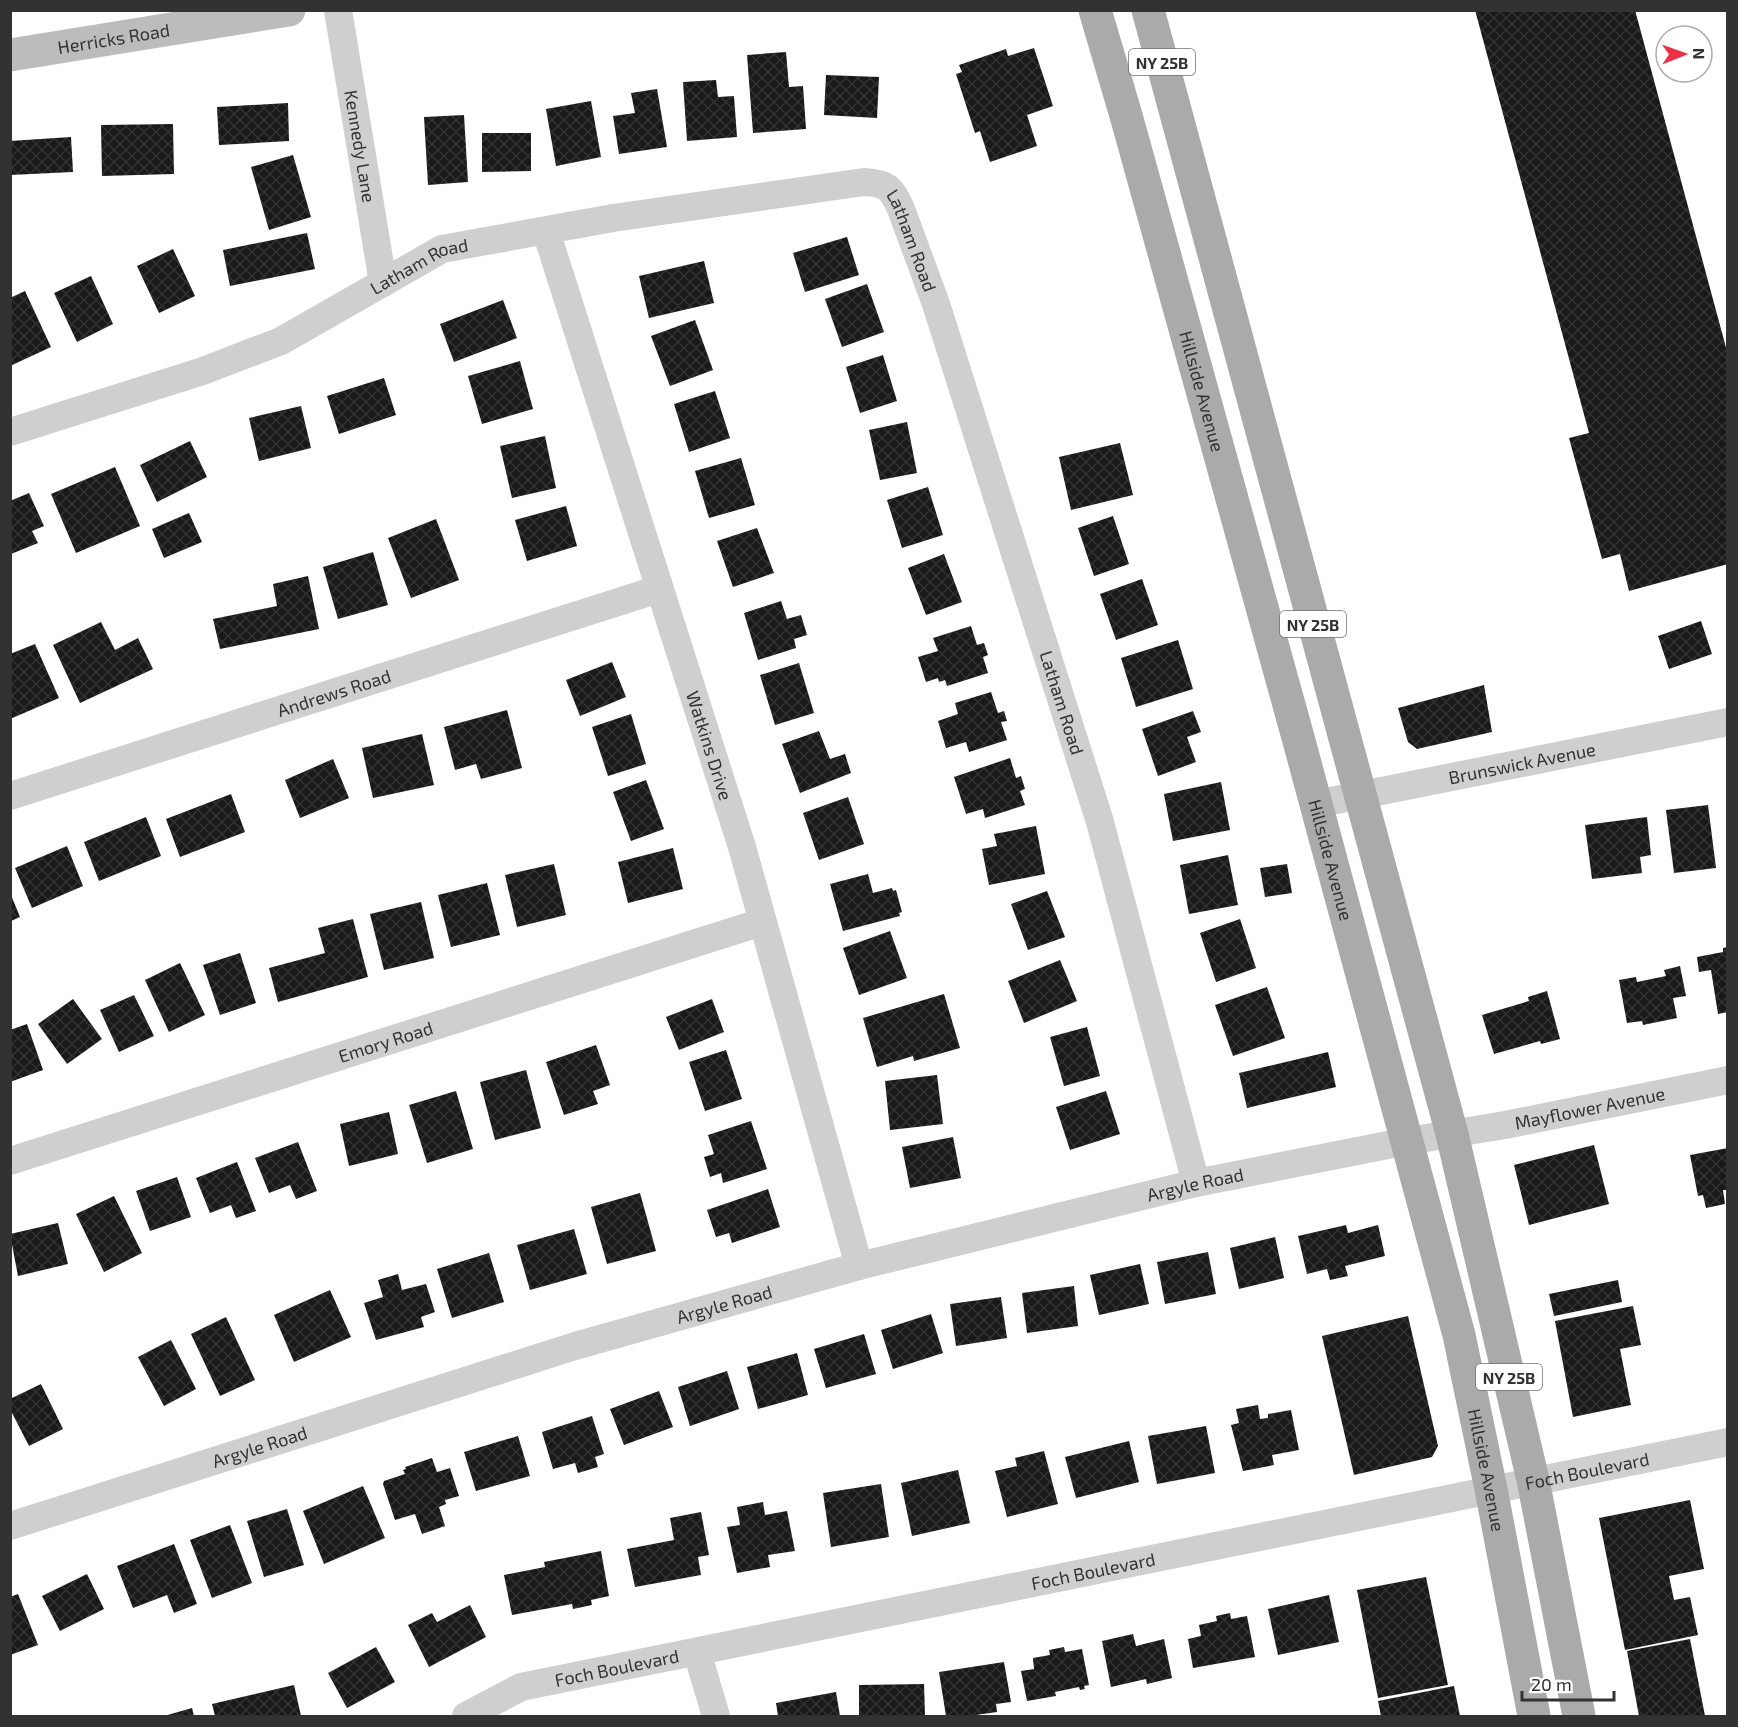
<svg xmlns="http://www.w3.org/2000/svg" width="1738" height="1727" viewBox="0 0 1738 1727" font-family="'Exo 2',sans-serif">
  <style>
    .building { fill: url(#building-cross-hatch) }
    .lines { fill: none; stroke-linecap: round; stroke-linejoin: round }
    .street { stroke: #cfcfcf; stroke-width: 28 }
    .secondary { stroke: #bcbcbc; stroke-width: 33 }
    .primary { stroke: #aaa; stroke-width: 33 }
    .labels { text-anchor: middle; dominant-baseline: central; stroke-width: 6; stroke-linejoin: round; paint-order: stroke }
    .shield { fill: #fff; stroke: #707070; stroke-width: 1.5 }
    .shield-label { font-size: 16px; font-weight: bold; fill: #323232 }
    .street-label { font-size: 18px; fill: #323232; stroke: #fff }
  </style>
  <defs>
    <pattern id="building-cross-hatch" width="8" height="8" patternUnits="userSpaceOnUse" patternTransform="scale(1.5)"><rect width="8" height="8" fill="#191919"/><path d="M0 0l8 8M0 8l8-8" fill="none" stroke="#323232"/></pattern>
  </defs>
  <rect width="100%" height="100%" fill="#fff"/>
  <g class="building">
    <path d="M1475,10h160l93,345v209l-99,27 -9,-37 -18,5 -33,-121 20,-5z"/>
    <path d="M1034,48l19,58 -26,9 10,31 -47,16 -10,-31 -5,2 -19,-59 6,-2 -3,-7 47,-16 2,7z"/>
    <path d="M786,52l3,35 14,-1 3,43 -53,4 -6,-78z"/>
    <path d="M826,75l53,2 -2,41 -53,-3z"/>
    <path d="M716,80l2,17 16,-1 3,41 -50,4 -4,-59z"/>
    <path d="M657,89l10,58 -48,7 -6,-38 22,-3 -4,-20z"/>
    <path d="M591,101l10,56 -45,9 -10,-57z"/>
    <path d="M288,103l1,38 -70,4 -2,-38z"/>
    <path d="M464,115l4,67 -40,3 -4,-68z"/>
    <path d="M173,124l1,50 -72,2 -1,-51z"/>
    <path d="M482,133h49v38l-49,1z"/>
    <path d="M71,137l2,35 -63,3v-34z"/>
    <path d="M293,155l18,62 -42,13 -18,-63z"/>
    <path d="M307,233l8,36 -85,17 -7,-36z"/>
    <path d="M847,237l12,38 -54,17 -12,-39z"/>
    <path d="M173,249l22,47 -36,17 -22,-47z"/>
    <path d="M704,261l10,42 -65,15 -10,-42z"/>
    <path d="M91,276l22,48 -36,18 -23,-49z"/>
    <path d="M867,284l17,48 -42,15 -17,-48z"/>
    <path d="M25,291l26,56 -41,19v-68z"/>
    <path d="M503,300l14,38 -63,24 -14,-38z"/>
    <path d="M695,320l18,50 -43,16 -19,-50z"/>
    <path d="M883,355l14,46 -37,12 -14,-46z"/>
    <path d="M520,361l13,48 -51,15 -14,-48z"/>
    <path d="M384,378l12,37 -57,19 -12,-38z"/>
    <path d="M715,391l15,47 -41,14 -15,-48z"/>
    <path d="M301,406l10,42 -52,13 -10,-43z"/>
    <path d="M907,422l10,51 -37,7 -11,-50z"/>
    <path d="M545,436l11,52 -44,10 -12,-52z"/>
    <path d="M190,441l17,36 -50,25 -17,-37z"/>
    <path d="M1120,443l13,52 -62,15 -12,-53z"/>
    <path d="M741,458l14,47 -46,13 -14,-47z"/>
    <path d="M115,467l25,59 -64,27 -25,-59z"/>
    <path d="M928,487l15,48 -41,13 -15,-48z"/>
    <path d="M29,493l15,33 -12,5 6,12 -27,11 -1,-53z"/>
    <path d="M566,506l11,40 -50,15 -12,-41z"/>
    <path d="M189,513l13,29 -38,16 -12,-29z"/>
    <path d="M1113,516l16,48 -35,12 -16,-48z"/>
    <path d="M436,519l23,61 -48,18 -23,-60z"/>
    <path d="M757,528l17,45 -41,14 -16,-46z"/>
    <path d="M373,552l15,53 -50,14 -15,-52z"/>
    <path d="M944,554l18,48 -36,13 -18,-47z"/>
    <path d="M308,576l11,53 -99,20 -7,-30 64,-13 -4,-22z"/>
    <path d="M1142,579l16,46 -42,15 -16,-46z"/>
    <path d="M781,601l6,18 14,-4 6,20 -13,4 2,9 -38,12 -14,-47z"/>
    <path d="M1701,621l11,33 -43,15 -11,-33z"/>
    <path d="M101,622l14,28 23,-12 15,31 -73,34 -27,-58z"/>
    <path d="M971,626l6,19 7,-2 4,12 -5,2 5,16 -41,13 -2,-6 -6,2 -1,-4 -12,4 -8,-25 20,-6 -5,-13z"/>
    <path d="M1178,640l15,49 -57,18 -15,-49z"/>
    <path d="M35,644l24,54 -49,21v-65z"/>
    <path d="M612,662l14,35 -46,19 -14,-36z"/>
    <path d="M799,663l15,50 -39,12 -15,-50z"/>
    <path d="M1484,685l8,47 -75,17 -9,-7 -10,-34z"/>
    <path d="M991,692l7,21 6,-2 3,10 -6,1 6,18 -38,12 -3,-10 -20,6 -8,-27 20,-7 -3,-11z"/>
    <path d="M507,710l15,58 -41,11 -5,-15 -21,6 -11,-43z"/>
    <path d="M1193,711l8,21 -14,5 9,25 -38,14 -16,-47z"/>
    <path d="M631,714l15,50 -38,12 -16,-49z"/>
    <path d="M819,731l11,28 15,-5 6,19 -51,20 -18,-49z"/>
    <path d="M422,734l12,51 -61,13 -11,-50z"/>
    <path d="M1010,758l6,20 5,-2 4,13 -5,2 5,14 -40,13 -2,-9 -17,5 -12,-37z"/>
    <path d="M333,759l16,39 -49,20 -15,-38z"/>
    <path d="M646,780l18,49 -33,12 -18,-49z"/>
    <path d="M1221,782l9,48 -57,11 -9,-47z"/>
    <path d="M231,794l14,38 -65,25 -14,-38z"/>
    <path d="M848,797l16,47 -45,16 -16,-47z"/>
    <path d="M1708,805l8,63 -42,5 -8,-63z"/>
    <path d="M146,817l15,39 -62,25 -15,-39z"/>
    <path d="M1647,817l4,38 -11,2 2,16 -50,6 -7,-54z"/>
    <path d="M1036,826l9,48 -56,11 -7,-36 15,-3 -3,-12z"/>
    <path d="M67,846l16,40 -51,22 -17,-40z"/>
    <path d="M673,848l10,41 -55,14 -10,-41z"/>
    <path d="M1228,855l10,50 -49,9 -9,-49z"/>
    <path d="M554,864l12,51 -49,12 -12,-52z"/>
    <path d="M1287,864l5,29 -27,4 -5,-29z"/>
    <path d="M868,874l5,19 19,-5 1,3 3,-1 6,22 -3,1 1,3 -57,15 -13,-47z"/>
    <path d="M487,883l13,52 -49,12 -13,-52z"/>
    <path d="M1047,891l18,46 -37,13 -17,-46z"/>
    <path d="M11,895l9,22 -9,4z"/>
    <path d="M421,902l13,56 -50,12 -14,-56z"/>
    <path d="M353,919l15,58 -90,25 -9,-34 56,-15 -7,-25z"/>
    <path d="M1240,919l16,49 -40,14 -16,-49z"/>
    <path d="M890,931l17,47 -48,17 -16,-47z"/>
    <path d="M1728,947v65l-10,2 -7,-44 -12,2 -2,-15 26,-5v-4z"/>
    <path d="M240,953l16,50 -36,12 -17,-50z"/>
    <path d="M1060,960l17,41 -53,22 -16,-42z"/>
    <path d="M180,963l25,52 -36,17 -24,-52z"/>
    <path d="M1680,966l6,30 -13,2 4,20 -34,7 -1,-4 -15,2 -8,-43 17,-3 1,5 29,-6 -2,-6z"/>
    <path d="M1267,987l18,51 -52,18 -18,-51z"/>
    <path d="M1547,991l13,48 -19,5 -1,-3 -46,13 -12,-39 47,-14 -1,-4z"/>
    <path d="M944,994l16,54 -46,13 -1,-5 -36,11 -14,-49z"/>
    <path d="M134,995l20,41 -35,16 -19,-42z"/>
    <path d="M73,999l29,40 -35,25 -29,-40z"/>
    <path d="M712,999l12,33 -45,18 -13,-33z"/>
    <path d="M27,1024l16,46 -33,12v-52z"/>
    <path d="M1087,1027l13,49 -36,10 -14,-49z"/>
    <path d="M596,1045l14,40 -17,6 5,13 -34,11 -18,-53z"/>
    <path d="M726,1050l16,49 -37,12 -16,-49z"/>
    <path d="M1328,1052l8,35 -89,21 -8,-35z"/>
    <path d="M526,1070l15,58 -46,12 -15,-58z"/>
    <path d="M937,1075l6,49 -53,6 -5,-49z"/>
    <path d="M456,1091l17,58 -46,14 -18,-58z"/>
    <path d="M1106,1091l14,43 -50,16 -14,-43z"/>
    <path d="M389,1112l9,42 -49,12 -9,-42z"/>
    <path d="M751,1121l16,48 -44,14 -2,-10 -11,4 -6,-20 10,-3 -6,-19z"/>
    <path d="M953,1137l8,41 -51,10 -8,-41z"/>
    <path d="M298,1142l19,49 -21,8 -6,-14 -21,8 -14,-35z"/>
    <path d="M1594,1145l15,59 -80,21 -15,-60z"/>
    <path d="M1728,1148v42h-5l2,14 -19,4 -3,-13 -5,1 -8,-41z"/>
    <path d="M237,1162l19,49 -20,7 -5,-13 -21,8 -14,-35z"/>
    <path d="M177,1177l14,40 -41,14 -14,-40z"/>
    <path d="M768,1189l12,38 -48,16 -3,-10 -13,4 -9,-27z"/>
    <path d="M640,1193l16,58 -49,13 -16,-57z"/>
    <path d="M114,1196l28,57 -38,19 -28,-58z"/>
    <path d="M58,1223l10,41 -50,12 -8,-42z"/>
    <path d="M1346,1225l2,8 30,-8 7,31 -40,10 3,10 -18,4 -3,-11 -20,5 -9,-38z"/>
    <path d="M574,1229l13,45 -57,16 -13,-45z"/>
    <path d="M1275,1237l9,41 -45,11 -9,-41z"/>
    <path d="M1208,1252l8,42 -51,10 -8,-42z"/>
    <path d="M489,1253l15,49 -52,16 -15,-49z"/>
    <path d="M1140,1264l9,40 -50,11 -9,-40z"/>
    <path d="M398,1274l4,16 24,-6 9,28 -14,5 3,10 -48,13 -12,-37 19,-6 -5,-17z"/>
    <path d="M1618,1280l4,22 -68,14 -5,-22z"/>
    <path d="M1074,1286l4,40 -51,7 -5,-40z"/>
    <path d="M330,1290l21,47 -57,25 -20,-47z"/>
    <path d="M1001,1297l6,41 -51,8 -6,-42z"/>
    <path d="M1633,1306l8,39 -21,4 11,56 -58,12 -18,-96z"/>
    <path d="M931,1314l12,39 -50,16 -12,-39z"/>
    <path d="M1408,1316l30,130 -6,11 -78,18 -32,-139z"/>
    <path d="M226,1317l29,63 -35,16 -29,-62z"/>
    <path d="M864,1334l12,40 -50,14 -12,-39z"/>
    <path d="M171,1340l25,49 -32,17 -26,-49z"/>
    <path d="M797,1353l11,42 -50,14 -11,-42z"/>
    <path d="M727,1371l12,38 -49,17 -12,-39z"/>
    <path d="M41,1384l22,45 -34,17 -19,-37v-10z"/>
    <path d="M659,1391l14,36 -49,18 -14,-36z"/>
    <path d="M1258,1405l2,14 8,-1v-4l23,-4 8,40 -27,5 2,10 -31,6 -12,-46 8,-2 -3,-14z"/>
    <path d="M592,1416l12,38 -9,3 3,10 -20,6 -3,-10 -22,6 -11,-37z"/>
    <path d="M1206,1426l9,47 -58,11 -9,-48z"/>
    <path d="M518,1436l12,40 -54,15 -12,-39z"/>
    <path d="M1129,1441l10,41 -63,16 -11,-41z"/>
    <path d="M1044,1451l14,53 -51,13 -12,-46 22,-5 -2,-8z"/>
    <path d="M432,1458l5,14 13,-4 9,28 -14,4 1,4 -7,3 6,19 -23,8 -7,-20 -20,6 -12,-36 1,-3 21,-7 -2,-4 3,-1 -1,-2z"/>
    <path d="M958,1470l12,53 -58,13 -11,-53z"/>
    <path d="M881,1484l8,53 -58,10 -8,-54z"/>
    <path d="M363,1486l22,52 -61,26 -21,-53z"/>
    <path d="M1690,1500l14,69 -35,7 5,24 16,-3 8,38 -73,15 -26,-132z"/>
    <path d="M763,1502l2,13 22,-4 8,40 -27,4 2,12 -33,6 -10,-46 13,-2 -3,-18z"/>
    <path d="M287,1509l17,56 -40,12 -17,-56z"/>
    <path d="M701,1512l8,43 -11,2 3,18 -66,12 -8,-38 47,-9 -4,-22z"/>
    <path d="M230,1525l22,58 -40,15 -22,-58z"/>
    <path d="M174,1544l23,60 -23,9 -7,-18 -34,13 -16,-42z"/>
    <path d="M601,1551l8,45 -18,4 1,5 -19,4 -1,-5 -60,11 -8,-40 41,-8 -1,-5z"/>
    <path d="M87,1574l17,35 -44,22 -18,-35z"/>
    <path d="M1426,1577l22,108 -70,13 -21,-108z"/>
    <path d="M18,1594l20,51 -28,10v-58z"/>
    <path d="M1329,1595l10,47 -61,13 -10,-46z"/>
    <path d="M470,1605l16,32 -57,30 -21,-42 24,-12 5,9z"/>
    <path d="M1230,1613l1,6 16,-3 8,41 -62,11 -5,-29 13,-3 -2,-11 18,-4 -1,-5z"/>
    <path d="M1133,1634l3,12 28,-7 8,39 -25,6 -1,-5 -35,8 -9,-46z"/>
    <path d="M1690,1639l15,77h-66l-12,-65z"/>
    <path d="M376,1647l19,35 -48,26 -19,-35z"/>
    <path d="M1064,1647l1,5 17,-3 7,36 -5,1 1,3 -5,1 -1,-3 -24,5 1,4 -29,5 -6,-30 13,-2 -1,-11 17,-3 -1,-5z"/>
    <path d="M1004,1662l7,40 -15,2 1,8 -28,4h-23l-7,-44z"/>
    <path d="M924,1684l1,32h-66v-31z"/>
    <path d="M294,1685l7,31h-86l-3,-12z"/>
    <path d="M1454,1686l6,30h-79l-3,-15z"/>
    <path d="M836,1692l4,24h-62l-2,-13z"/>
    <path d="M192,1708l2,8h-30z"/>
  </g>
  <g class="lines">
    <g class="street">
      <path id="s1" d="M338,10l45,273"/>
      <path id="s2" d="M546,231l196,616 117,419"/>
      <path id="s3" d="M10,432l193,-61 78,-30 161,-92 171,-31 251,-36c23,1 28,6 37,27l35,95 164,518 96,361"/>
      <path id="s4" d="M10,796l649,-207"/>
      <path id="s5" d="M1316,804l412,-82"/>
      <path id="s6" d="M10,1161l752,-239"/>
      <path id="s7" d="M10,1526l565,-180 284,-80 337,-83 212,-42 97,-16 223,-45"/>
      <path d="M697,1652l19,64"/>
      <path id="s8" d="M466,1716l55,-29 1207,-245"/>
    </g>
    <path class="secondary" id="s9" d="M10,55l279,-45"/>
    <g class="primary">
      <path id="s10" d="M1095,10l32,109 172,622 160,594 32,154 43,227"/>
      <path d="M1148,10l304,1124 81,346 46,236"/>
    </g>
  </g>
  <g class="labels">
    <g class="shield">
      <rect x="1129" y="49" width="66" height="26" rx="4.5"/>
      <rect x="1280" y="611" width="66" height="26" rx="4.5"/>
      <rect x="1476" y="1364" width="66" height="26" rx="4.5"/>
    </g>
    <g class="shield-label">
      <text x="1162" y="62">NY 25B</text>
      <text x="1313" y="624">NY 25B</text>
      <text x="1509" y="1377">NY 25B</text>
    </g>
    <g class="street-label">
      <text stroke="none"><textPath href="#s9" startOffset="105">Herricks Road</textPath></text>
      <text stroke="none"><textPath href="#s1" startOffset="138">Kennedy Lane</textPath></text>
      <text stroke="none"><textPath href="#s3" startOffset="982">Latham Road</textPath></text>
      <text stroke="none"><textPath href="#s3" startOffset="444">Latham Road</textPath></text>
      <text stroke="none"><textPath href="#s10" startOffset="396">Hillside Avenue</textPath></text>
      <text stroke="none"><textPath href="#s4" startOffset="340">Andrews Road</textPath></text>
      <text stroke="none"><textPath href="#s3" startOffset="1468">Latham Road</textPath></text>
      <text stroke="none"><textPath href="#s2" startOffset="540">Watkins Drive</textPath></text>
      <text stroke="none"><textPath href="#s5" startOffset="210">Brunswick Avenue</textPath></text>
      <text stroke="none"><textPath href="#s10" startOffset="882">Hillside Avenue</textPath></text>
      <text stroke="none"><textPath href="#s6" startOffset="394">Emory Road</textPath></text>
      <text stroke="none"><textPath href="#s7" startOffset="1636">Mayflower Avenue</textPath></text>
      <text stroke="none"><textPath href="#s7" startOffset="1234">Argyle Road</textPath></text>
      <text stroke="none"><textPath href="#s7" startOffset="748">Argyle Road</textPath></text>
      <text stroke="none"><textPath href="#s7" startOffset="262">Argyle Road</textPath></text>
      <text stroke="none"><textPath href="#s10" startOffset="1512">Hillside Avenue</textPath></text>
      <text stroke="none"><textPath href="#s8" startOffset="1150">Foch Boulevard</textPath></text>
      <text stroke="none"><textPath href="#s8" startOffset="646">Foch Boulevard</textPath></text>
      <text stroke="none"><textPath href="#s8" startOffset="160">Foch Boulevard</textPath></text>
    </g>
  </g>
  <rect width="1738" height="1727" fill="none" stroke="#323232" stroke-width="24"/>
  <g transform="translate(1684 54) rotate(89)"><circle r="28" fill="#ffffff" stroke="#adadad" stroke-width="1.5"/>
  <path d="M0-4.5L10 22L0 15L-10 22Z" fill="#f02e46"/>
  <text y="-9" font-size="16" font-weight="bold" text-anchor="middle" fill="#323232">N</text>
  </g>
  <path d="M1522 1691v9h92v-9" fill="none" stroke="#323232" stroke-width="3"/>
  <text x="1531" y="1691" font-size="18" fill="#323232" stroke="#ffffff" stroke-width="4.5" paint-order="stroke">20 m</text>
</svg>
